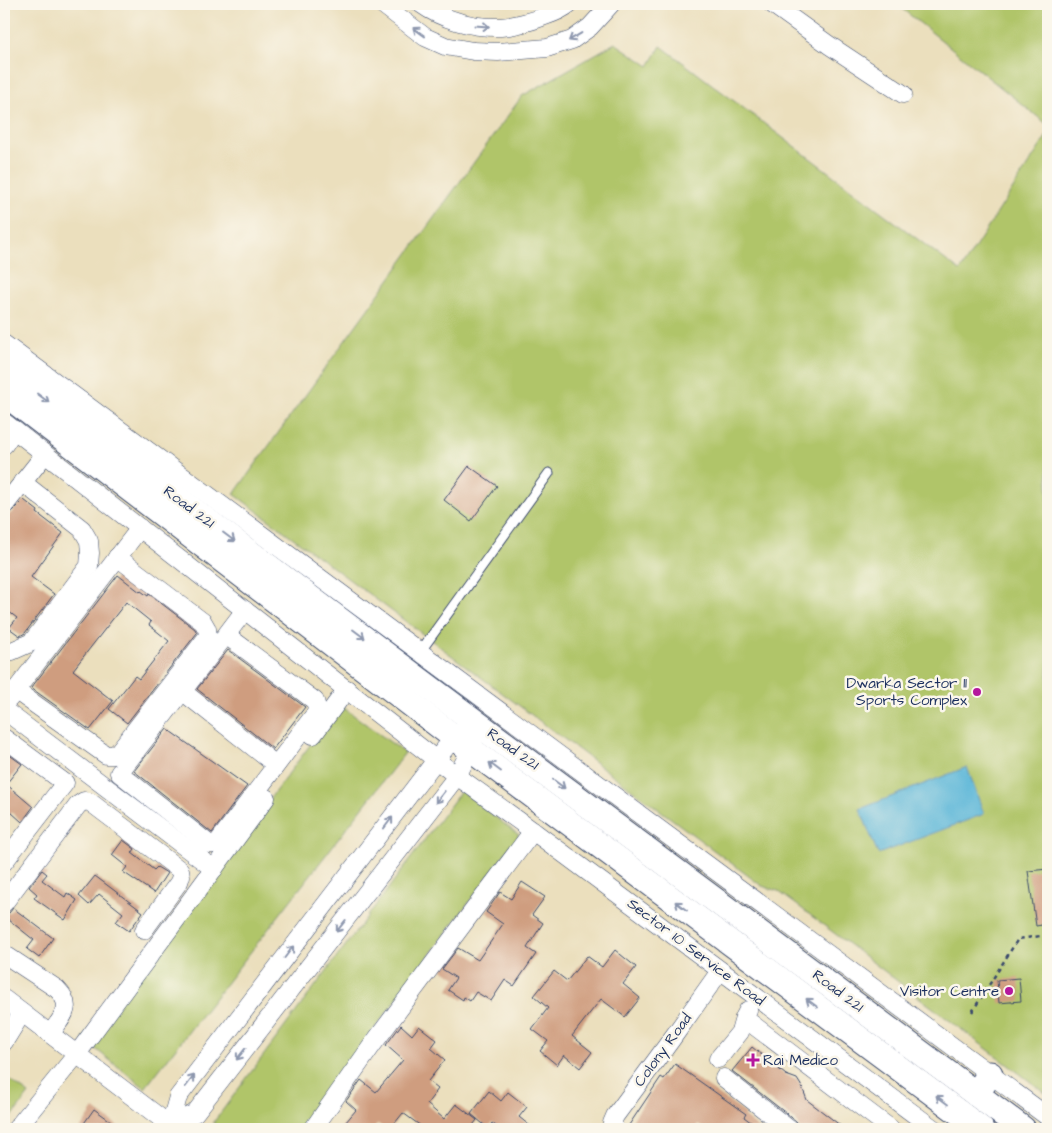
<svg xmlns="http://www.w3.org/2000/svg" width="1052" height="1133" viewBox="0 0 1052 1133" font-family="'Architects Daughter',sans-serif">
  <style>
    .green { fill: #b0c569; stroke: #667a64 }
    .water { fill: #5ab6d8; stroke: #3a729b }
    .building { fill: #cf9d7f }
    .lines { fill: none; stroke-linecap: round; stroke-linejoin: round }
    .service-casing { stroke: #3a496c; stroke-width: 11 }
    .minor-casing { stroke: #3a496c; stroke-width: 19 }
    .secondary-casing { stroke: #3a496c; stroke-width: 27 }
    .path { stroke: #3a496c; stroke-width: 2.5; stroke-dasharray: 4 4; stroke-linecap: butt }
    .service { stroke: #fff; stroke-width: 9 }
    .minor { stroke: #fff; stroke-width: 18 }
    .secondary { stroke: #fff; stroke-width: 25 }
    .oneway { stroke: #8d97ae }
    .poi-dot { fill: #b5179e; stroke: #fbf7ec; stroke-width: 2 }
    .labels { text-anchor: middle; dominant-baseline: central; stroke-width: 5; stroke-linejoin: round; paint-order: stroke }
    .street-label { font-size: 15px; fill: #1b2f5e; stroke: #fbf7ec }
    .poi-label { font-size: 15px; fill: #1b2f5e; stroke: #fbf7ec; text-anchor: end }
  </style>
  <rect width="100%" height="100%" fill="#fbf7ec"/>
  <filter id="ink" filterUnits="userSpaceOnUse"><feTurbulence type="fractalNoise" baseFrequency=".02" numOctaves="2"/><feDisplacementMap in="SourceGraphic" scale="10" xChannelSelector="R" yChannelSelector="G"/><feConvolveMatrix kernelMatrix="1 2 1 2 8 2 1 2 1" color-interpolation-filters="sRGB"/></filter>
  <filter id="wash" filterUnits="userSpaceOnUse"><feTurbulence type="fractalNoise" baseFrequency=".0096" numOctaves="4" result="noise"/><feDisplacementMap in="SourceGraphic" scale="20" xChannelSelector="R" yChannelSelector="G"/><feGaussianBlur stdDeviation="1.12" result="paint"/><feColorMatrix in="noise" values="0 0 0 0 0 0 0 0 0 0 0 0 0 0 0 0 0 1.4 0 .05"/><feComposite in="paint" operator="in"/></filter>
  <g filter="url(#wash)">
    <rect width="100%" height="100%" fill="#ebdfbd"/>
    <g class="green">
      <path d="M896,4h152v121z"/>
      <path d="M615,43l34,23 12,-20 299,225 88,-137v961l-251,-190 -19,-14 -16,-5 -528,-392 288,-398z"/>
      <path d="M340,705l65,48 -260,335 -62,-49 140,-178z"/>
      <path d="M461,791l58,44 -219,294h-79l-8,-6z"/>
      <path d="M4,1076l25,18 -25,33z"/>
    </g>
    <path class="water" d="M967,767l17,47 -106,40 -18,-45z"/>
    <g id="blocks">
      <g class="building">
        <path d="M469,466l28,20 -26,35 -27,-21z"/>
        <path d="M24,500l14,11 -1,2 26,20 -32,44 23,17 -29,39 -5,3 -11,-8 8,-10 -13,-10v-88z"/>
        <path d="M118,575l22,17 1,-1 7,5 1,-2 46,35 2,4 -70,90 -18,-14 26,-33 4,3 30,-38 -20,-16 2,-3 -25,-20 -53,68 40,31 -23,29 -59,-42z"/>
        <path d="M228,650l77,57 -32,42 -76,-60z"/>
        <path d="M167,729l80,57 -35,47 -78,-62z"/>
        <path d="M4,751l18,13 -16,20 27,23 -11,15 -11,-10 -7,9z"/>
        <path d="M123,840l12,9 -3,4 22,17 3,-3 10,6 -13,20 -31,-21 4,-5 -15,-12z"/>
        <path d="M1048,869v55l-12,2 -8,-55z"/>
        <path d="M42,870l5,4 -5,6 23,17 2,-4 10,7 -12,20 -31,-22 3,-4 -8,-7z"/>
        <path d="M95,876l48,36 -14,19 -13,-9 7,-9 -24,-19 -10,11 -10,-9z"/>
        <path d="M522,882l23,15 -13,18 11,8 -16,25 9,6 -22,32 -9,-6 -14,21 -15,-9 -6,9 -6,-4 -1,3 -15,-10 8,-12 -14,-9 16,-21 20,12 25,-36 -17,-12 14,-20 11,7z"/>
        <path d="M13,908l40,30 -14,20 -12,-9 7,-9 -30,-24v-3h5z"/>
        <path d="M615,950l21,17 -13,17 17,14 -15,19 -24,-18 -29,37 20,16 -12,16 -16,-13 -7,10 -17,-14 8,-10 -16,-12 16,-21 -14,-12 20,-25 13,10 20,-25 15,11z"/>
        <path d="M1019,978l2,23 -22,2 -2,-23z"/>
        <path d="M401,1025l11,10 7,-9 18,14 -6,8 14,12 -17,21 10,8 -11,15 17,15 12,-15 21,16 -7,9h-45l-22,-16 -13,16h-5l-7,-5 -5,5h-33l16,-19 -10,-9 15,-21 15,12 27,-32 -17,-15z"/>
        <path d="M752,1047l34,28 11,4 5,8 5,13 38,29h-46v-4l-3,-4 -64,-50z"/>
        <path d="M675,1064l71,50 -2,3 16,12h-56l-6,-4 -4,4h-59l-6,-4 32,-48 3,2z"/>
        <path d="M489,1091l12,10 7,-9 19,15 -8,10 15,12h-34l-8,-6 -4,5 -17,-14z"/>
        <path d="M94,1109l28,20h-42z"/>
      </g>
    </g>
  </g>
  <g filter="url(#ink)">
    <use href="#blocks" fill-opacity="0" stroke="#3a496c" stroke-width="1"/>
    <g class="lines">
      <defs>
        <path id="service" d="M420,652l129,-179"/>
        <g id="minor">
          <path d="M382,4l43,33 20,9 28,5 25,1 49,-4 25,-8 18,-13 21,-23"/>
          <path d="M421,4c22,16 52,24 80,23 13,-1 32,-6 44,-11 9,-3 17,-6 24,-12"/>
          <path d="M772,4l57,41 74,49"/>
          <path d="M4,344l1044,773"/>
          <path d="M4,422l453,354 76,55 401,298"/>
          <path d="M4,445l10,-15"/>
          <path d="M4,506l41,-52"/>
          <path d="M226,635l89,66 2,7 -2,6 -97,128 -4,2h-5l-90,-71 107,-138 19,-25"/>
          <path d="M4,652l8,-1 20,-9 57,-76 1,-13 -1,-12 -7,-12 -60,-47"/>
          <path d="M15,690l91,65h7l5,-3 90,-116 -1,-7 -4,-7 -86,-65"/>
          <path d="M182,691l94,74"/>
          <path d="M9,699l131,-171"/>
          <path d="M4,710l210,159"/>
          <path d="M313,735l34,-46"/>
          <path d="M4,738l61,45 -61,79"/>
          <path d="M4,903l74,-98 6,-4 6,1 90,68 1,6 -2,6 -35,48"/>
          <path d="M4,954l53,35c18,18 5,28 -7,45"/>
          <path d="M4,999l171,130"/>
          <path d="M744,1018l147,111"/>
          <path d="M4,1042l18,-29"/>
          <path d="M718,1059l22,-27 4,-14 4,-8"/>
          <path d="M724,1078l65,51"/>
          <path d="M170,1125l25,-12 262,-337 14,-27 3,-9"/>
          <path d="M170,1125l8,-28 258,-337 18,-23 10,-6"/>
          <path d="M16,1129l61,-75 189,-256"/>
          <path d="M313,1129l60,-85 160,-213"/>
          <path d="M615,1129l-3,-6 3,-7 56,-76 49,-69"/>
        </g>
        <g id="secondary">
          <path d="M4,368l474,356 545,405"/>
          <path d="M4,393l450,344 527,392"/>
          <path d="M976,1094l14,-20"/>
        </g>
      </defs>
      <use href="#service" class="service-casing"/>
      <use href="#minor" class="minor-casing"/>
      <use href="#secondary" class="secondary-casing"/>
      <path class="path" d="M972,1012l46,-73 30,-4"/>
      <use href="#service" class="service"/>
      <use href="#minor" class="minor"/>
      <use href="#secondary" class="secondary"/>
    </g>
    <defs><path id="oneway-shaft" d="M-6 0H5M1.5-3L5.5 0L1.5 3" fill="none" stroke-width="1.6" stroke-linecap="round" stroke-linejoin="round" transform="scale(1.25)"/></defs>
    <g class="oneway">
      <use href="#oneway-shaft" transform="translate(482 26) rotate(4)"/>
      <use href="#oneway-shaft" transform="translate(419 32) rotate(-144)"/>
      <use href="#oneway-shaft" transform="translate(575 37) rotate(149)"/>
      <use href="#oneway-shaft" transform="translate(43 398) rotate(37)"/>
      <use href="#oneway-shaft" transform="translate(229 537) rotate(37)"/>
      <use href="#oneway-shaft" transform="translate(359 634) rotate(37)"/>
      <use href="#oneway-shaft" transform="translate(495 767) rotate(-143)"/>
      <use href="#oneway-shaft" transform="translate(559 784) rotate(37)"/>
      <use href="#oneway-shaft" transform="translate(440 797) rotate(128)"/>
      <use href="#oneway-shaft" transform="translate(388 823) rotate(-53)"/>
      <use href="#oneway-shaft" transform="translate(681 906) rotate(-143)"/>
      <use href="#oneway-shaft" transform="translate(341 926) rotate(128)"/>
      <use href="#oneway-shaft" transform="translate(289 952) rotate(-53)"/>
      <use href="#oneway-shaft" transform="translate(812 1003) rotate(-143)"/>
      <use href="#oneway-shaft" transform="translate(241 1054) rotate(128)"/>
      <use href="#oneway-shaft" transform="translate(190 1081) rotate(-53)"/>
      <use href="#oneway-shaft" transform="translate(942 1100) rotate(-143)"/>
    </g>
  </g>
  <g class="poi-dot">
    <circle cx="977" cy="692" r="5"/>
    <circle cx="1009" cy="991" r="5"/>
    <path d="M750.5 1052.5h5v5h5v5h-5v5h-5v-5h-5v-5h5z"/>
  </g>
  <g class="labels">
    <g class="street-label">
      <text transform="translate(189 507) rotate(37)">Road 221</text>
      <text transform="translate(513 749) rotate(36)">Road 221</text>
      <text transform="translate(696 952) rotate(37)">Sector 10 Service Road</text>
      <text transform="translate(838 991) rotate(37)">Road 221</text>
      <text transform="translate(663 1050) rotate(-54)">Colony Road</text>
    </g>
    <g class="poi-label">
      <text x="967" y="683">Dwarka Sector 11<tspan x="967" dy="17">Sports Complex</tspan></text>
      <text x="999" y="991">Visitor Centre</text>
      <text x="763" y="1060" text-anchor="start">Rai Medico</text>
    </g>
  </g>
  <rect width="1052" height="1133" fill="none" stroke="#fbf7ec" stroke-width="20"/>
</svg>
